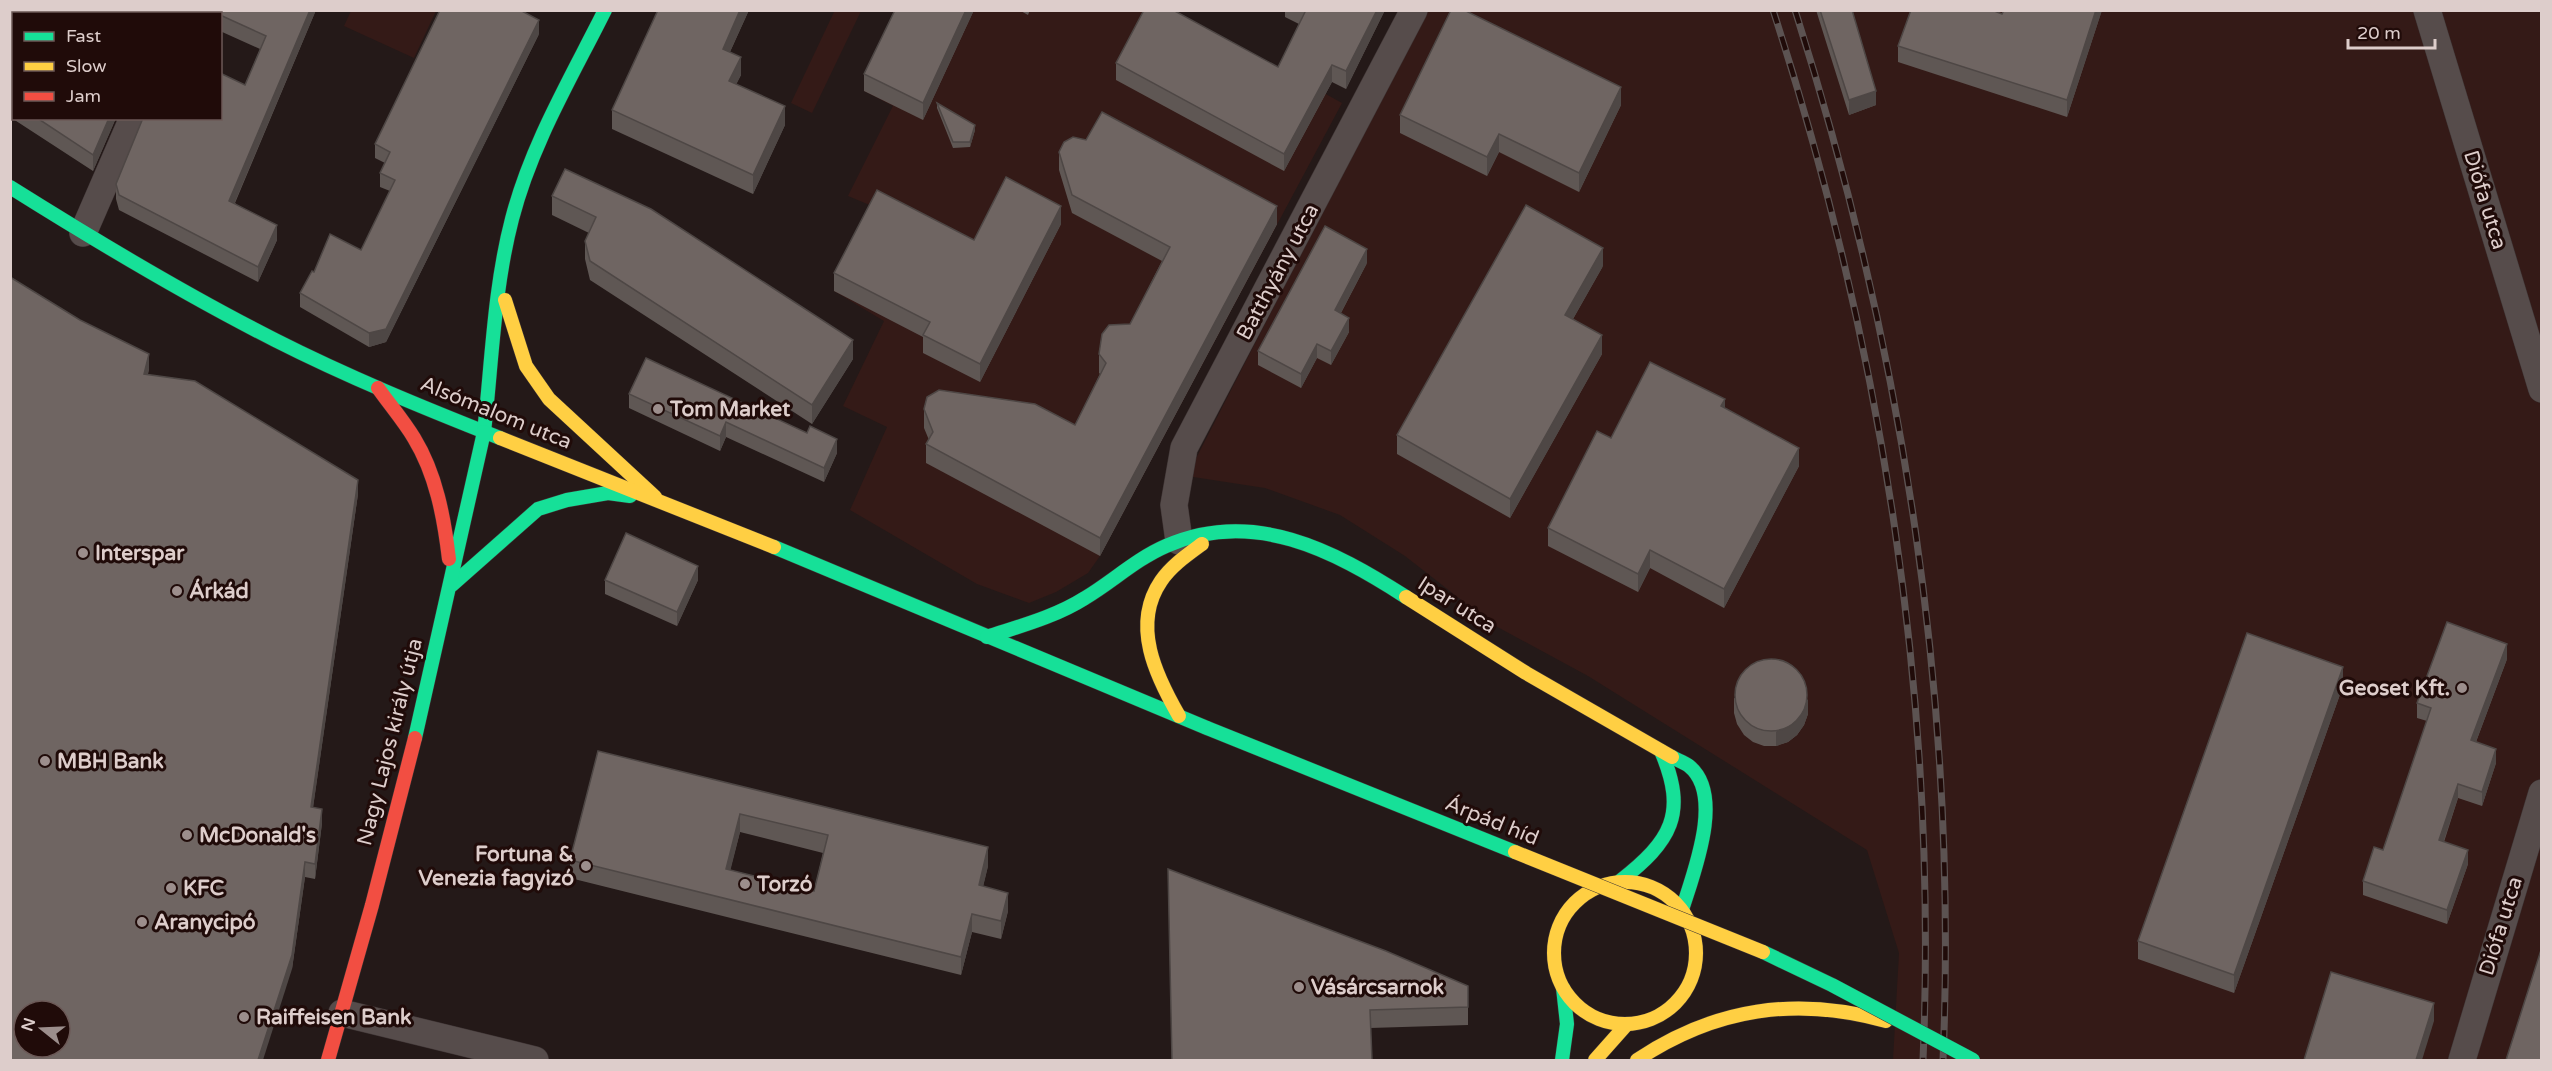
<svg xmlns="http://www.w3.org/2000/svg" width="2552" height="1071" viewBox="0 0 2552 1071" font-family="'Varela Round',sans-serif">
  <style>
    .built { fill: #341a17 }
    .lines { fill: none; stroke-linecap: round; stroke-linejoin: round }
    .street-casing { stroke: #3f3535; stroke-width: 28 }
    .fast-casing { stroke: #3f3535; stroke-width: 15 }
    .slow-casing { stroke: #3f3535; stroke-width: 15 }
    .jam-casing { stroke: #3f3535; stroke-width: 15 }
    .street { stroke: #564c4b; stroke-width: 27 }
    .fast { stroke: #16e098; stroke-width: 14 }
    .slow { stroke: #ffcf43; stroke-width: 14 }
    .jam { stroke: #f24e42; stroke-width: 14 }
    .rail-casing { stroke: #5c5352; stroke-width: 7 }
    .rail { stroke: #200b09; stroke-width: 4.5; stroke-dasharray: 14; stroke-linecap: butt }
    .fast-bridge-casing { stroke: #3f3535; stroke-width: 15; stroke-linecap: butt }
    .slow-bridge-casing { stroke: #3f3535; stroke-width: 15; stroke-linecap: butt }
    .fast-bridge { stroke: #16e098; stroke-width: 14 }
    .slow-bridge { stroke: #ffcf43; stroke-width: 14 }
    .wall { fill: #5f5754; fill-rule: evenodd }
    .shaded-wall { fill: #4e4745 }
    .building { fill: #6f6562; stroke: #4e4745; stroke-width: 1.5; fill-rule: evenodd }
    .poi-dot { fill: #9c8e8c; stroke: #200b09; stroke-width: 2 }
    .labels { text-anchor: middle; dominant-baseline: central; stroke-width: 6; stroke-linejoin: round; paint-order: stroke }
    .street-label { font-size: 21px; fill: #ddcdcb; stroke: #200b09 }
    .poi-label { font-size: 21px; font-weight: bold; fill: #ddcdcb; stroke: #200b09; text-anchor: start }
  </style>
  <rect width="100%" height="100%" fill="#241918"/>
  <g class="built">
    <path d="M835,10l26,1 -49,102 -21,-10z"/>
    <path d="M351,11v-1l85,1 -22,47 -70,-32z"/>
    <path d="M903,11h272l167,92 -242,453 -12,17 -32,19 -27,11 -52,-19 -127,-74 37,-83 -44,-21 41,-85 -50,-30 43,-83 -29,-12 45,-90 -29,-15z"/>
    <path d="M1425,11h1116v1049h-648l6,-107 -32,-103 -279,-174 -96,-52 -87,-68 -65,-41 -75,-27 -78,-12z"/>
  </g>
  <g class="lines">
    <defs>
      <g id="street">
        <path d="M2427,10l115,379"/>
        <path d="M180,14l2,-4"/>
        <path d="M83,233l50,-115"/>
        <path d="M1179,541l-5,-36 10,-57 230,-438"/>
        <path d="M342,1013l193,47"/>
        <path d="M2462,1060l80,-267"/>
      </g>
      <g id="fast">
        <path d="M10,187c86,54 174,107 265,153 73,37 149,68 225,98"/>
        <path d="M484,432c8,-71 10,-144 28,-213 19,-74 59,-141 93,-209"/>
        <path d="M774,547l433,181"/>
        <path d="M452,585l86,-76 29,-9 41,-7 22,3"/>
        <path d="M987,637c33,-11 68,-20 98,-39 27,-16 51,-39 81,-52 87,-38 167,4 240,51"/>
        <path d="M415,738l69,-306"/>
        <path d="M1672,757c5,3 12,5 17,9 36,29 4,108 -7,144"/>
        <path d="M1620,881c51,-40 68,-67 41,-130"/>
        <path d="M1562,1060l5,-36 -4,-36"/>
      </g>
      <g id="slow">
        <path d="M505,300l21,66 23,33 106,98"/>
        <path d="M500,438l274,109"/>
        <path d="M1406,597l120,76 146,84"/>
        <path d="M1179,716c-23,-40 -48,-91 -18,-135 10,-15 26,-26 41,-37"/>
        <circle cx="1625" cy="953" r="71"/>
        <path d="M1595,1060l32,-36"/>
        <path d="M1637,1060c78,-52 159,-64 249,-39"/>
      </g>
      <g id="jam">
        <path d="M378,388c12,17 25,32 36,50 22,36 30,79 35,121"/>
        <path d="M328,1060l44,-155 43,-167"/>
      </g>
    </defs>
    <use href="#street" class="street-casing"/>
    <use href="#fast" class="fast-casing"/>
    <use href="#slow" class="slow-casing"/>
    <use href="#jam" class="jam-casing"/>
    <use href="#street" class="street"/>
    <use href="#fast" class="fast"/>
    <use href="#slow" class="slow"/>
    <use href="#jam" class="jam"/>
    <defs>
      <g id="rail">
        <path d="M1773,10c110,339 165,695 150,1050"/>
        <path d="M1795,10c108,339 163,695 148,1050"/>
      </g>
    </defs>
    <use href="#rail" class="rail-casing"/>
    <use href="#rail" class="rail"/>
    <defs>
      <g id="fast-bridge">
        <path d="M1207,728l308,124"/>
        <path d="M1763,952l69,33 141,75"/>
      </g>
      <path id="slow-bridge" d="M1515,852l248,100"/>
    </defs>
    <use href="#fast-bridge" class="fast-bridge-casing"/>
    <use href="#slow-bridge" class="slow-bridge-casing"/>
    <use href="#fast-bridge" class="fast-bridge"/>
    <use href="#slow-bridge" class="slow-bridge"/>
  </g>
  <g class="wall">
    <path d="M195,10h121l-81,193 42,37 -19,42 -139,-72 -3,-11v-15l129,-99 15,-36 -40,-18v-17h-25z"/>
    <path d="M658,10h91l-19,42 11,23 -5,9 49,41 -32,69 -141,-65v-19z"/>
    <path d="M974,10l-51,110 -59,-29v-17z"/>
    <path d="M1019,10h11l-2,5z"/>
    <path d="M1285,10h100l-39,79 -14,-7 -48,89 -168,-91v-17l162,4 21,-43 -14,-7z"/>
    <path d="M1816,10h37v3l23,92 -27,10z"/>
    <path d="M2102,10l-35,107 -169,-55v-16l104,-32z"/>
    <path d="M10,12l4,2v104h102l-23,53 -83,-54z"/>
    <path d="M539,34l-153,308 -17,5 -69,-40v-14l14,-21 47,-22 29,-59 -10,-4v-14l5,-10 -10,-5v-14z"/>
    <path d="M937,103l38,27 -5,17 -17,1 -16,-40z"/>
    <path d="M1621,105l-42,87 -80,-40 -12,24 -87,-43v-18z"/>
    <path d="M1059,152l218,72 -177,332 -174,-93v-19l3,-4 -5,-12v-19l151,16 25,-51 -1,-1v-19l31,-30 32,-63 -90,-48 -13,-43z"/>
    <path d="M565,169l288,190 -41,65 -222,-144 -5,-21v-18l4,-8 -37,-18v-19z"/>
    <path d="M1061,224l-81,158 -57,-29v-16l-89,-46v-18l140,-33z"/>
    <path d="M1367,263l-26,50 8,19 -18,33 -14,-7 -16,30 -43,-23v-14z"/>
    <path d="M1603,266l-30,53 29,35 -92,164 -113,-64v-19z"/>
    <path d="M10,277l139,92 -1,5 210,120 -45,313 9,16 -7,56 -10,-2 -13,92z"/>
    <path d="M629,394l208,59 -13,29 -98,-45 -6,14 -91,-43z"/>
    <path d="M1725,408l74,58 -75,142 -74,-40 -12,24 -90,-46v-18l63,-90z"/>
    <path d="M605,580h93l-21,46 -72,-32z"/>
    <path d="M2507,659l-31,83 20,21 -14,43 -24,-8 -14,44 24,22 -21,60 -84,-29v-14l20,-31 44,-129 -10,-3v-15z"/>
    <path d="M2343,686l-109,307 -96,-34v-18z"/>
    <path d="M1734,698l74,16 -4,11 -7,10 -9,7 -12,4h-12l-11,-4 -9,-7 -7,-11 -3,-11z"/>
    <path d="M598,751l390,115 -5,20 25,25 -7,28 -29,-7 -11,43 -391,-97v-18zM740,832l83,21 -9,38 -84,-21z"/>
    <path d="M1386,951l82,35v39l-98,3 -198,32z"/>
  </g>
  <g class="shaded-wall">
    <path d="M162,10h5l-1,4h-5z"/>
    <path d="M310,10h6l-87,206v-15z"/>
    <path d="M740,10h9l-26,57v-18z"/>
    <path d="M966,10h8l-51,110v-17z"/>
    <path d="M1377,10h8l-39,79v-18z"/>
    <path d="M2096,10h6l-35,107v-17z"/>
    <path d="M539,20v14l-153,308 -17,5v-14z"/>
    <path d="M741,57v18l-12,24v-18z"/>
    <path d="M1332,65v17l-48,89v-17z"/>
    <path d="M1621,87v18l-42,87v-19z"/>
    <path d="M1876,91v14l-27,10v-15z"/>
    <path d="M785,106v19l-32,69v-19z"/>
    <path d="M109,118h7l-23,53v-16z"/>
    <path d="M975,125v5l-5,17v-5z"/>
    <path d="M1499,134v18l-12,24v-19z"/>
    <path d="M1061,206v18l-81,158v-18z"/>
    <path d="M1277,206v18l-177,332v-18z"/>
    <path d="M277,225v15l-19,42v-15z"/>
    <path d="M1603,248v18l-38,67v-18z"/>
    <path d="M1367,249v14l-32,61v-14z"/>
    <path d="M1349,318v14l-18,33v-14z"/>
    <path d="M1602,335v19l-92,164v-19z"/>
    <path d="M853,340v19l-41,65v-19z"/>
    <path d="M1317,344v14l-16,30v-14z"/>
    <path d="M149,354v15l-5,20v-15z"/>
    <path d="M1725,399v19l-4,-12z"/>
    <path d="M726,422v15l-6,14v-15z"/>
    <path d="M837,439v14l-13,29v-14z"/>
    <path d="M1799,448v18l-75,142v-19z"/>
    <path d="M358,480v14l-47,328v-15z"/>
    <path d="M1650,550v18l-12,24v-18z"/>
    <path d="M698,566v14l-21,46v-14z"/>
    <path d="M2507,644v15l-36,96v-15z"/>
    <path d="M2343,667v19l-109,307v-18z"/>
    <path d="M1808,699v15l-4,11 -7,10 -9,7 -12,4v-14z"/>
    <path d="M2496,749v14l-14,43v-14z"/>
    <path d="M2458,784v14l-19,57v-15z"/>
    <path d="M322,809v14l-7,56v-15z"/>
    <path d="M740,814v18l-14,56v-19z"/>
    <path d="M988,847v19l-9,38v-19z"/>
    <path d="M2468,850v14l-21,60v-14z"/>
    <path d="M305,862v15l-13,92 -29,91h-5z"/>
    <path d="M1008,893v18l-7,28v-18z"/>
    <path d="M972,914v18l-11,43v-18z"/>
    <path d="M2434,1003v18l-12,39h-6z"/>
  </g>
  <g class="building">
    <path d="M11,10h31l5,4h-33v89l-4,-2z"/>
    <path d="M104,10h58l-1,4h-58z"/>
    <path d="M210,10h100l-81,191 48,24 -19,42 -139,-72 -3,-11 27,-66h77v-45l25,12 21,-49 -46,-21v-1h-3z"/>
    <path d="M440,10h80l19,10 -153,309 -17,4 -69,-40 12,-22 2,1 16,-38 31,16 34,-70 -15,-7 10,-21 -15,-8z"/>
    <path d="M658,10h82l-17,39 18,8 -12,24 56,25 -32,69 -141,-65z"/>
    <path d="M895,10h71l-43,93 -59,-29z"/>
    <path d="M1144,10h29l105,57 28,-57h71l-31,61 -14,-6 -48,89 -168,-91z"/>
    <path d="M1451,10h13l157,77 -42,86 -80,-39 -12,23 -87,-42z"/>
    <path d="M1820,10h32l24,81 -27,9z"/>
    <path d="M1911,10h81l10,4 2,-4h92l-29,90 -169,-54z"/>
    <path d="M937,103l38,22 -5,17h-17z"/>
    <path d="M1102,112l175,94 -177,332 -174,-94 7,-12 -9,-23 3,-12 12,-7 96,14 40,21 31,-62 -7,-9 3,-20 7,-9 21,-1 40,-77 -98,-52 -13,-43 5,-10 9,-5 13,3z"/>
    <path d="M37,118h72l-16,37z"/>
    <path d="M565,169l86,40 202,131 -41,65 -222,-144 -5,-20 11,-24 -44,-21z"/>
    <path d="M1006,177l55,29 -81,158 -57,-29 7,-13 -96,-49 43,-83 97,50z"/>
    <path d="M1526,205l77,43 -38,67 37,20 -92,164 -113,-64z"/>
    <path d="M1325,226l42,23 -32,61 14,8 -18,33 -14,-7 -16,30 -43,-23z"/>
    <path d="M10,277l70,43 69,34 -5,20 51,7 163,99 -47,327 11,2 -7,55 -10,-2 -13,93 -34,105h-248zM24,1011h36v36h-36z"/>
    <path d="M646,358l161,75 3,-7 27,13 -13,29 -98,-46 -6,14 -91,-42z"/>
    <path d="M1650,362l75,37 -4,7 78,42 -75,141 -74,-39 -12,24 -90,-46 49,-97 14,7z"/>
    <path d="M626,533l72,33 -21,46 -72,-32z"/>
    <path d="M2447,622l60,22 -36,96 25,9 -14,43 -24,-8 -19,56 29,10 -21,60 -84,-29 11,-34 9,3 48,-142 -14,-5z"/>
    <path d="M2247,633l96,34 -109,308 -96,-34z"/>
    <circle cx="1771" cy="695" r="36"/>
    <path d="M598,751l390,96 -9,38 29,8 -7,28 -29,-7 -11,43 -391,-97zM740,814l88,21 -14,56 -88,-22z"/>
    <path d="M1168,869l218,82 82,35v21l-98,3 2,50h-200z"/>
    <path d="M2541,950v110h-35z"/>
    <path d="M2331,972l103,31 -18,57h-112z"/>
  </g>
  <g class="poi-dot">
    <circle cx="658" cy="409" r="6"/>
    <circle cx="83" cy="553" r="6"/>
    <circle cx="177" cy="591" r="6"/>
    <circle cx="2462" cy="688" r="6"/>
    <circle cx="45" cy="761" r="6"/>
    <circle cx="187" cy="835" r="6"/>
    <circle cx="586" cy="866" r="6"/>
    <circle cx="745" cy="884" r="6"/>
    <circle cx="171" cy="888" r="6"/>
    <circle cx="142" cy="922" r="6"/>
    <circle cx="1299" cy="987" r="6"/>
    <circle cx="244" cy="1017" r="6"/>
  </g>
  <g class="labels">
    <g class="street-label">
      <text transform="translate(2485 200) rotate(73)">Diófa utca</text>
      <text transform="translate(1278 272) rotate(-62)">Batthyány utca</text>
      <text transform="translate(496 413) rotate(22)">Alsómalom utca</text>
      <text transform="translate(1457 605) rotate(32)">Ipar utca</text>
      <text transform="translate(390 742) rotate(-76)">Nagy Lajos király útja</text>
      <text transform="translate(1492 821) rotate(22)">Árpád híd</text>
      <text transform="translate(2501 926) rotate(-73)">Diófa utca</text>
    </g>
    <g class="poi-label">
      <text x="670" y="409">Tom Market</text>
      <text x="95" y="553">Interspar</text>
      <text x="189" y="591">Árkád</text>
      <text x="2450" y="688" text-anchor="end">Geoset Kft.</text>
      <text x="57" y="761">MBH Bank</text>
      <text x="199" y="835">McDonald's</text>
      <text x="574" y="854" text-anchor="end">Fortuna &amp;<tspan x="574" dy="24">Venezia fagyizó</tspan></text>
      <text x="757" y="884">Torzó</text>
      <text x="183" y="888">KFC</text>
      <text x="154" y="922">Aranycipó</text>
      <text x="1311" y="987">Vásárcsarnok</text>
      <text x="256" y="1017">Raiffeisen Bank</text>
    </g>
  </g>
  <rect width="2552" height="1071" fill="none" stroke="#ddcdcb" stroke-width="24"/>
  <rect x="12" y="12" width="210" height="108" fill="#200b09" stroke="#6c5957" stroke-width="1.5"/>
  <rect x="24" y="32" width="30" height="9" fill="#16e098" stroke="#6c5957" stroke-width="1.5"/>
  <text x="66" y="42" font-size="18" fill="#ddcdcb">Fast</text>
  <rect x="24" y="62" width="30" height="9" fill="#ffcf43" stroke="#6c5957" stroke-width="1.5"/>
  <text x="66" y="72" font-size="18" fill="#ddcdcb">Slow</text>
  <rect x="24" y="92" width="30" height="9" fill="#f24e42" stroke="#6c5957" stroke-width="1.5"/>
  <text x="66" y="102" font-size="18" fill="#ddcdcb">Jam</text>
  <g transform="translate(42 1029) rotate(288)"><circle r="28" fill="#200b09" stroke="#6c5957" stroke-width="1.5"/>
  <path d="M0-4.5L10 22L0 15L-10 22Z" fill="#9c8e8c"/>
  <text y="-9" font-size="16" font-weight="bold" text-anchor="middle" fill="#ddcdcb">N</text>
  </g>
  <path d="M2348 39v9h87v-9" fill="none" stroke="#ddcdcb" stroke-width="3"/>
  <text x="2357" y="39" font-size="18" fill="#ddcdcb" stroke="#200b09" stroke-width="4.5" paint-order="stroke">20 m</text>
</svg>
